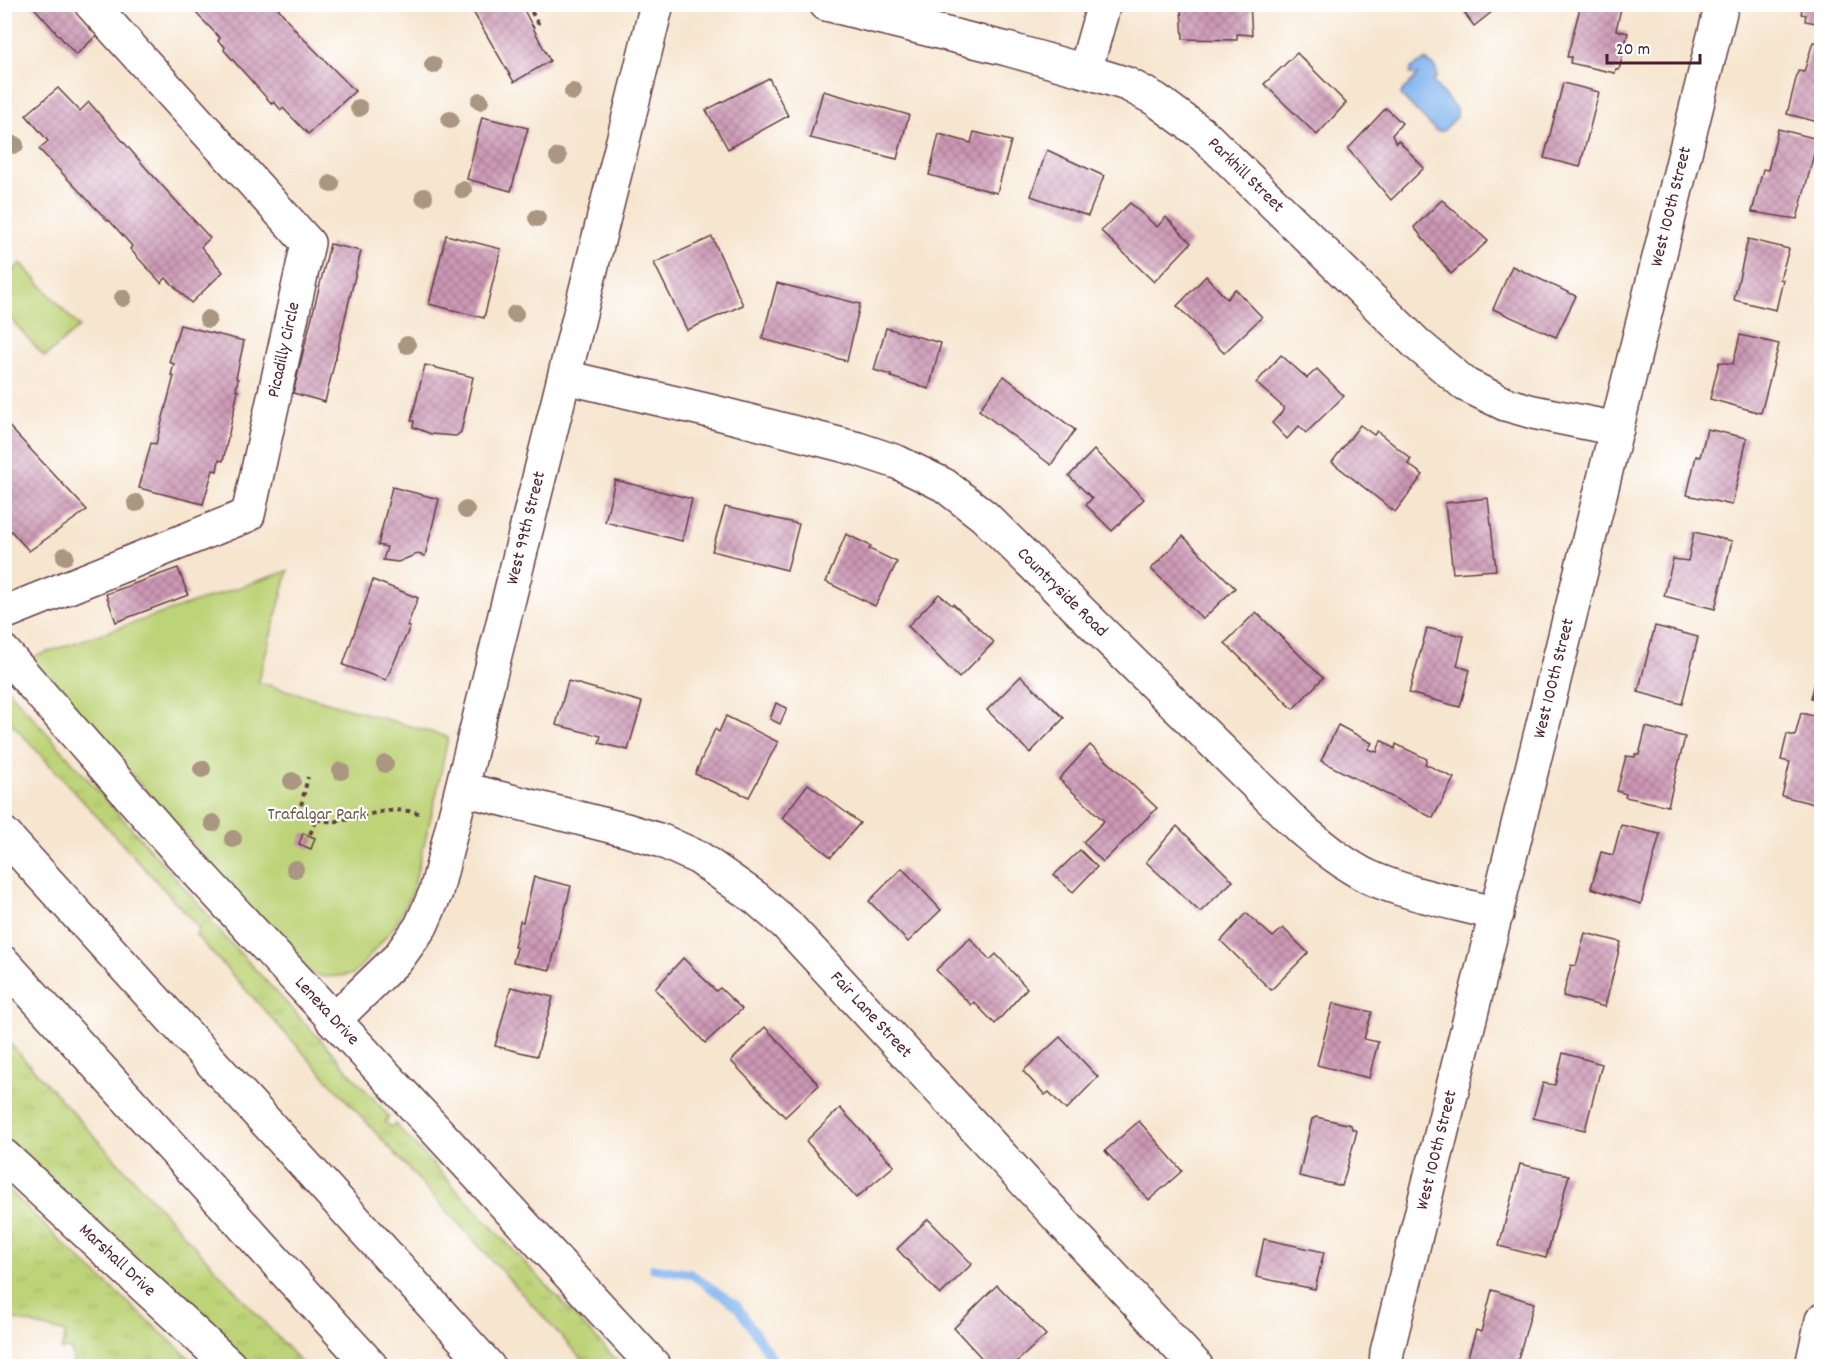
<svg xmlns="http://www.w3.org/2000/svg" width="1826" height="1371" viewBox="0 0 1826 1371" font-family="Dekko,sans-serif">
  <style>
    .grass { fill: url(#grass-tufts); stroke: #847951; stroke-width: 1.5 }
    .green { fill: #bdd377; stroke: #847951; stroke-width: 1.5 }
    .water { fill: #81b4ee; stroke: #666a8c; stroke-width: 1.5 }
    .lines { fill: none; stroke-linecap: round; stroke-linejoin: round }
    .stream { stroke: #81b4ee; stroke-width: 9 }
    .building { fill: url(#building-cross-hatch) }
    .minor-casing { stroke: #643d44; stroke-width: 36 }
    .highway-casing { stroke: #643d44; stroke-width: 36 }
    .path { stroke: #643d44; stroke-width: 4; stroke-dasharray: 4.5 4.5; stroke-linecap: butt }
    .minor { stroke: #fff; stroke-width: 33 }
    .highway { stroke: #fff; stroke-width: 33 }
    .tree { fill: #aa9681 }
    .labels { text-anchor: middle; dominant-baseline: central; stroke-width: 4.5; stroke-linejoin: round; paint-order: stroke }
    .street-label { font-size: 18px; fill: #4a1f2b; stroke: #fff }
    .park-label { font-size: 18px; fill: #6c5542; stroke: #fff }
  </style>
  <defs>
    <pattern id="grass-tufts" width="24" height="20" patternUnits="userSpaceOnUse" patternTransform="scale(1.5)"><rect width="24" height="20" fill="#bdd377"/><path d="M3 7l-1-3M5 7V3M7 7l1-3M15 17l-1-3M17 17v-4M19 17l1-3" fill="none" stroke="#a4b567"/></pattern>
    <pattern id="building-cross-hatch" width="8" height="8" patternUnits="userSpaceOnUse" patternTransform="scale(1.5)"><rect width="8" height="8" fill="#cc98b5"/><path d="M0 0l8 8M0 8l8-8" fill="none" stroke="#a87b93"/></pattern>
  </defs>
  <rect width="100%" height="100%" fill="#fff"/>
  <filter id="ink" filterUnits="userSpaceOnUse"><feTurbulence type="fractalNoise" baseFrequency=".0167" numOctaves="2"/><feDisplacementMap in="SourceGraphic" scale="12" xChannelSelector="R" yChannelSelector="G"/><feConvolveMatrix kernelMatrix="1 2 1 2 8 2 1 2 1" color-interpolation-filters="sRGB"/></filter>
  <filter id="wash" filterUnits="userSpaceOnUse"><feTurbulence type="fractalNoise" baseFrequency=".008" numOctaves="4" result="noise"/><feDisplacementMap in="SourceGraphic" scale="24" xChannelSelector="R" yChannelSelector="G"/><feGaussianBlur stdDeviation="1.35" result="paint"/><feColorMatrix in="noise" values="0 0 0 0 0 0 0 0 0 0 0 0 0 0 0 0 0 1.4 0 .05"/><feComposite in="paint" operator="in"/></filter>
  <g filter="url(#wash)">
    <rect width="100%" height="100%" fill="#f6e5cf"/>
    <g class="grass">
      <path d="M4,685l208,234 -1,3 122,131c17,23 39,41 56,64l-4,5 6,5 4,-3 227,242h-34l-392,-431 3,-7 -194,-212z"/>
      <path d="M4,1037l300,329h-56l-36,-37 -180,-162 -27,-29z"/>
      <path d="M5,1186l55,55 138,125h-9l-20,-6 -2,6h-82l-12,-3 -1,-12 -4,-2 -7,1 5,-17 -61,-16z"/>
    </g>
    <g class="green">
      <path d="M21,263l58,64 -34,30 -40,-44v-35z"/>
      <path d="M288,571l-30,111 190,55 -11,55 -25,101 -18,34 -40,47c-20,3 -38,7 -53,-8l-272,-308z"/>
    </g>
    <path class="water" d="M1425,60c8,4 12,7 12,16l-4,6 23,27 1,8 -14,14h-7l-35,-36 1,-4 16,-16 -8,-1 1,-6z"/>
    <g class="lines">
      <path class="stream" d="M653,1268l38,6 46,32 40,60"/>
    </g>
    <g id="blocks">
      <g class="building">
        <path d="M31,4h40l26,31 -21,20z"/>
        <path d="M207,4h68l22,28 58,59 -47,43 -25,-26 -2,2 -7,-8 -2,2 -48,-54 1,-3 -7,-6 2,-3 -23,-24z"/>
        <path d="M483,4h38l29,57 -36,21 -42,-72z"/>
        <path d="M1184,4h50l1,3 15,-2 2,30 -15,-1v6l-54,-1 -2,-31 3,-1z"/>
        <path d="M1458,4h44l-28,22z"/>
        <path d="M1581,4h41l-6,26 12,3 -9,37 -3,-1 -1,4 -45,-10 1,-6h-4z"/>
        <path d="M1803,4h19v20l-17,-3 1,-6 -5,-1z"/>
        <path d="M1813,42l9,1v80l-35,-9 11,-43 6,1z"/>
        <path d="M1297,53l49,50 -29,32 -53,-51z"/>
        <path d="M769,78l19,38 -60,33 -22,-39z"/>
        <path d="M1563,83l36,9 -19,75 -36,-9z"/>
        <path d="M58,88l22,23 9,-9 57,66 64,70 -9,9 22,25 -32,31 -25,-25 -5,5 -31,-34 2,-3 -23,-26 -1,1 -69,-72 9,-8 -22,-26z"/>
        <path d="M823,91l86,24 -12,44 -87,-21z"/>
        <path d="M1386,108l16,15 -10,12 4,8 2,-3 26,28 -33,32 -43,-51z"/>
        <path d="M482,117l46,11 -17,63 -44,-12z"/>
        <path d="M1778,129l40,10 -21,80 -45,-7 11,-43 5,1z"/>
        <path d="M974,132l37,9 -14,52 -68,-18 10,-41 32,9z"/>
        <path d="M1047,150l57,26 -16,40 -57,-20z"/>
        <path d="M1442,200l46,41 -37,33 -37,-47z"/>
        <path d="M1130,203l27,24 9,-10 25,26 -37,39 -53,-51z"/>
        <path d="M446,235l55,14 -17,69 -55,-14z"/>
        <path d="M712,237l31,68 -56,25 -33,-67z"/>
        <path d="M1748,239l41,10 -9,30 3,1 -7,30 -42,-10z"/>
        <path d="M330,244l31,7 -36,151 -32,-9z"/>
        <path d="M1512,266l64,30 -20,41 -63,-28z"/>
        <path d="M1206,276l21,23 8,-10 27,28 -38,36 -47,-47z"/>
        <path d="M777,283l83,21 -13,57 -85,-22z"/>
        <path d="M180,325l64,16 -8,37 2,1 -2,11 2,1 -15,70 -4,-1 -2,11 -4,-1 -10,34 -64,-16 12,-45 5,1 18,-68 -3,-1 3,-11 -5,-2z"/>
        <path d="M886,328l55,15 -12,46 -38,-12v-2l-17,-5z"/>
        <path d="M1740,335l39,9 -18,69 -51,-14 9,-37 14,2z"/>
        <path d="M1281,355l26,23 10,-9 27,27 -38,37 -7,-7 -12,13 -15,-16 11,-12v-4l-27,-24z"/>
        <path d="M425,365l48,12 -12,55 -5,4 -25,-2 -18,-7 1,-6h-3z"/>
        <path d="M1004,376l71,54 -24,35 -72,-55z"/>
        <path d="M4,421l83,89 -58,41 -25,-28z"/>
        <path d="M1360,425l14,10 3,-4 34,28 -3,5 15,11 -28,37 -63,-50z"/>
        <path d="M1707,429l40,9 -15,67 -45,-10 9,-39 4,1z"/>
        <path d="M1094,450l50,49 -32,32 -26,-26 6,-7 -23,-22z"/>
        <path d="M615,480l77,19 -10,42 -77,-19z"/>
        <path d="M392,487l47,12 -14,57 -8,-2 -19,8 -15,-2 4,-13 -9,-2z"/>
        <path d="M1488,498l8,72 -43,3 -8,-70z"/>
        <path d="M725,507l74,17 -12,46 -75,-19z"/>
        <path d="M1694,532l38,9 -17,68 -51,-13 9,-37 15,2z"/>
        <path d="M846,534l25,12 -2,3 28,13 -22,44 -49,-24z"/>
        <path d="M1183,536l52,52 -32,31 -52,-50z"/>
        <path d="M178,568l10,27 -72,27 -10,-28z"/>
        <path d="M373,580l45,18 -11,28 3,1 -24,53 -43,-15z"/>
        <path d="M939,594l13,11 1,-1 41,38 -35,36 -51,-52z"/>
        <path d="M1256,612l67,66 -30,31 -68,-66z"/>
        <path d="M1655,626l43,11 -16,67 -44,-12z"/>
        <path d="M1427,628l37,8 -7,30 13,4 -10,37 -51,-14z"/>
        <path d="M1821,658l1,1v42l-11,-3z"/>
        <path d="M1021,676l43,42 -34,35 -43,-43z"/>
        <path d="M568,681l74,21 -14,48 -29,-7 2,-7 -45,-11z"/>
        <path d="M776,703l11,5 -7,16 -10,-5z"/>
        <path d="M1801,713l21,5v88l-40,-10 8,-34 -9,-2 6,-26 8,2z"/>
        <path d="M726,716l52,26 -29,55 -54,-23 20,-45 4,3z"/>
        <path d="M1338,725l34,18 -4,6 9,3 4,-12 14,9 1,-5 31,15 -2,5 29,14 -21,40 -112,-57z"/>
        <path d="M1646,727l39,10 -17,69 -43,-9 1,-3 -9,-3 9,-35 9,1v-3l4,1z"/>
        <path d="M1090,745l67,63 -54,54 -20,-20 21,-21 -45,-42z"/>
        <path d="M808,784l52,39 -29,34 -49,-39z"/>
        <path d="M1621,825l39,9 -19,70 -50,-16 10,-36 12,3z"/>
        <path d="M1177,826l56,55 -33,31 -54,-50z"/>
        <path d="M303,833l12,5 -4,11 -12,-5z"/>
        <path d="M1080,850l17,17 -24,25 -19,-17z"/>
        <path d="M902,868l39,42 -33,32 -39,-41z"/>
        <path d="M534,877l37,9 -21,84 -37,-8 4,-14 -3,-1 6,-26 3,1z"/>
        <path d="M1246,913l27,24 10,-9 25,25 -37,37 -50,-49z"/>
        <path d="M1585,933l36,9 -16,65 -42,-11 8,-31 5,1z"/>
        <path d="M970,938l20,22 6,-6 31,34 -32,36 -21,-22 -3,3 -35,-35z"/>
        <path d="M683,958l33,33 4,-3 22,21 -37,34 -50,-54z"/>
        <path d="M511,987l42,10 -16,59 -42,-10z"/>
        <path d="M1333,1003l39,9 -8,27 14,3 -9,36 -52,-13z"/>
        <path d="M765,1027l54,58 -34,32 -54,-56z"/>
        <path d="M1060,1037l38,40 -32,33 -17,-18 -4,3 -22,-24z"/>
        <path d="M1563,1053l39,11 -17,66 -52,-12 10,-35 12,2z"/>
        <path d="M840,1108l54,58 -38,32 -50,-57z"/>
        <path d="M1316,1117l35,8 1,4 5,2 -15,55 -43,-10 13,-57z"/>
        <path d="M1139,1121l43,50 -33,29 -44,-49z"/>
        <path d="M1520,1164l49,11 -23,83 -47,-12z"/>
        <path d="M928,1219l44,45 -32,31 -43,-46z"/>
        <path d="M1264,1239l60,13 -9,37 -59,-12z"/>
        <path d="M997,1285l49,50 -34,31h-23l-35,-38z"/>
        <path d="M1492,1290l42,13 -18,63h-51l11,-36 5,2z"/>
      </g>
    </g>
  </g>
  <g filter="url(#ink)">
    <use href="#blocks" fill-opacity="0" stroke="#643d44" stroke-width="1.5"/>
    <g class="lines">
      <defs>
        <g id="minor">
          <path id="s1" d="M826,4l181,45 78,22 42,13 28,15 49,36 213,209 49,41 39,19 28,8 84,17"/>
          <path d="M1085,71l19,-67"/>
          <path id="s2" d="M565,377l149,35 144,37 39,13 47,23 40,31 317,313c22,18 43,36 68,48 37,17 88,26 128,37"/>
          <path id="s3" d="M4,613l244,-98 60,-272 -217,-239"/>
          <path id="s4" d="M4,652l175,200 475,514"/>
          <path id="s5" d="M463,789l163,41 36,11 37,17 57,40 30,26 410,442"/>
          <path id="s6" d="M333,1021l66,-64 22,-31 15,-34 221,-888"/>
          <path id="s7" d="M4,1156l226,210"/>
          <path id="s8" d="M1386,1366l1,-14 335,-1348"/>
          <path d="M1812,1366l10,-46"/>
        </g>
        <g id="highway">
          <path d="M4,834l484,532"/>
          <path d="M4,963l367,403"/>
        </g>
      </defs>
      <use href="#minor" class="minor-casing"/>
      <use href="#highway" class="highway-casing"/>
      <g class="path">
        <path d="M527,4l11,19 -6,4"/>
        <path d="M291,812c14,4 32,11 46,9 32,-4 51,-17 85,-7"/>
        <path d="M299,814l9,-37"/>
        <path d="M310,834l7,-15"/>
      </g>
      <use href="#minor" class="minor"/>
      <use href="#highway" class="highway"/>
    </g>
    <g class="tree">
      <circle cx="433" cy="65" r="9"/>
      <circle cx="573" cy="92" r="9"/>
      <circle cx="480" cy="101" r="9"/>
      <circle cx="359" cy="108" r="9"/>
      <circle cx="450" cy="120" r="9"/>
      <circle cx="15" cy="145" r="9"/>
      <circle cx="558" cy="157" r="9"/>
      <circle cx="331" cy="184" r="9"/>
      <circle cx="463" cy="190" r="9"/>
      <circle cx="424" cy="197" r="9"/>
      <circle cx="537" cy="218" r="9"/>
      <circle cx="123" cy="298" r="9"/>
      <circle cx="515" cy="314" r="9"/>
      <circle cx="208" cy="319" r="9"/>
      <circle cx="407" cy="345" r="9"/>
      <circle cx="136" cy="503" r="9"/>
      <circle cx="466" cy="510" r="9"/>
      <circle cx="65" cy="556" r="9"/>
      <circle cx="385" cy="764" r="9"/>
      <circle cx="202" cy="769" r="9"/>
      <circle cx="341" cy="771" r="9"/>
      <circle cx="292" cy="781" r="9"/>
      <circle cx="213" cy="823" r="9"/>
      <circle cx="233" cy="839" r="9"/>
      <circle cx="295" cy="869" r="9"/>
    </g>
  </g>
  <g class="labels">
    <g class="street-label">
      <text stroke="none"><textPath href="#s1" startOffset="462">Parkhill Street</textPath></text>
      <text stroke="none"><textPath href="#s8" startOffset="1194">West 100th Street</textPath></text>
      <text stroke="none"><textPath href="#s3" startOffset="432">Picadilly Circle</textPath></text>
      <text stroke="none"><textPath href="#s6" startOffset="542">West 99th Street</textPath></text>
      <text stroke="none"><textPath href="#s2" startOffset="555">Countryside Road</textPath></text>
      <text stroke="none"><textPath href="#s8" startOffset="708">West 100th Street</textPath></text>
      <text stroke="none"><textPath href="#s4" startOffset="483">Lenexa Drive</textPath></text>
      <text stroke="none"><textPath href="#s5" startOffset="480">Fair Lane Street</textPath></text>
      <text stroke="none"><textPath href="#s8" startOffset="222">West 100th Street</textPath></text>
      <text stroke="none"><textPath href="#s7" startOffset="154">Marshall Drive</textPath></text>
    </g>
    <g class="park-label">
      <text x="317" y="815">Trafalgar Park</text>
    </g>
  </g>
  <rect width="1826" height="1371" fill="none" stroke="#fff" stroke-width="24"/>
  <path d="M1607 54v9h93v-9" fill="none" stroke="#4a1f2b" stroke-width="3"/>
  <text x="1616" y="54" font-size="18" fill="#4a1f2b" stroke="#ffffff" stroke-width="4.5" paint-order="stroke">20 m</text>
</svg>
